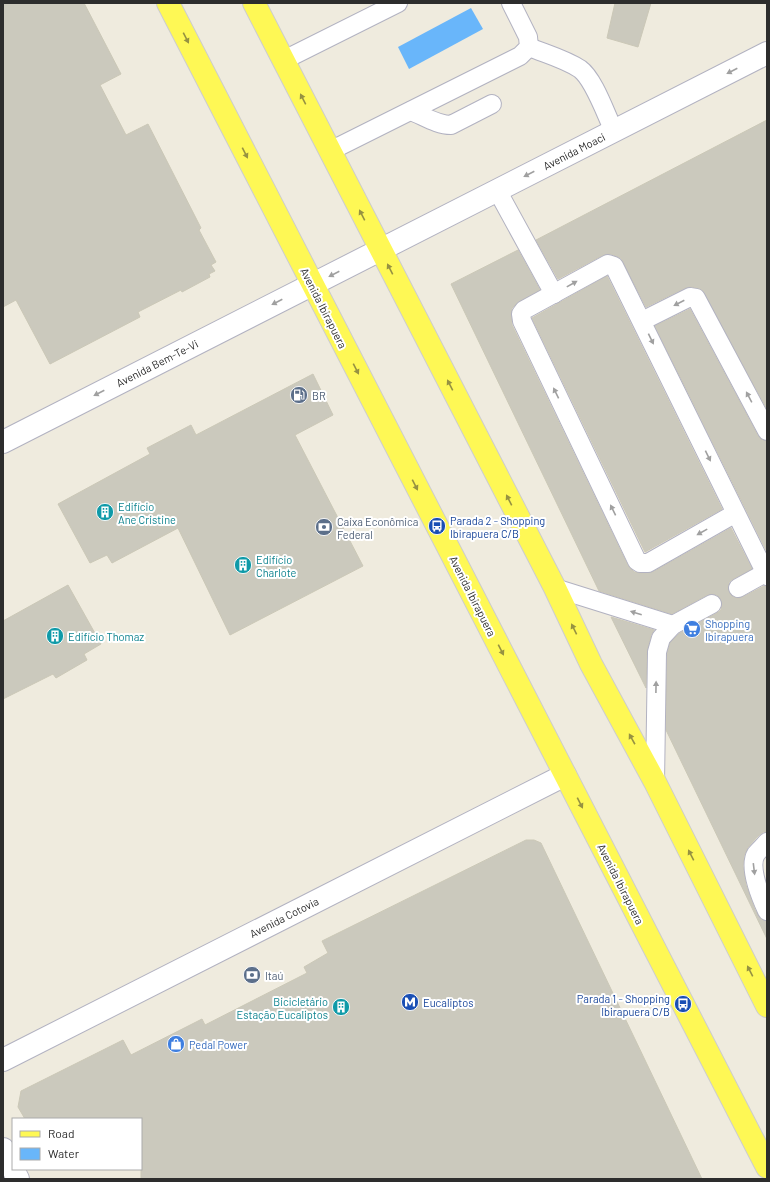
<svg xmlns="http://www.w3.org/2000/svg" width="770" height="1182" viewBox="0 0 770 1182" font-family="Barlow,sans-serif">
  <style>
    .water { fill: #69b6fa }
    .building { fill: #cbc9bd; stroke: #cbc8b7 }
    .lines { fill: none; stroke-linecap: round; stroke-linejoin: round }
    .service-casing { stroke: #b2b2c1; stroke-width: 20 }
    .minor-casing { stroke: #b2b2c1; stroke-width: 24 }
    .primary-casing { stroke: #cdcdcd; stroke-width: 24 }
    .service { stroke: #fff; stroke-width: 18 }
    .minor { stroke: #fff; stroke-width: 22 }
    .primary { stroke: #fef855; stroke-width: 22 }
    .oneway { fill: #969241 }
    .oneway2 { fill: #a0a0a0 }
    .labels { text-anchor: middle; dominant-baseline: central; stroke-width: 4; stroke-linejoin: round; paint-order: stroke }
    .street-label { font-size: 11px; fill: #2d2d2d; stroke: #fff }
    .service-label { font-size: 11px; fill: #4e5e75; stroke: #fff; text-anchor: start }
    .culture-label { font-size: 11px; fill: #0d838f; stroke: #fff; text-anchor: start }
    .transit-label { font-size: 11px; fill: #164399; stroke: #fff; text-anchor: start }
    .shop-label { font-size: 11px; fill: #366cbe; stroke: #fff; text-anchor: start }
  </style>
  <rect width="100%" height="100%" fill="#efebde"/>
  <path class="water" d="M471,8l12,21 -74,40 -11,-22z"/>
  <g class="building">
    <path d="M3,3h81l37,71 -21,11 26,50 22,-11 53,104 -2,2 17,32 -5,3 4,6 -6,3 1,3 -28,15 -1,-2 -43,22 2,5 -90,47 -34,-64 -13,7z"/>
    <path d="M615,3h36l-13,44 -31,-9z"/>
    <path d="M767,120v289l-65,-119 -10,-3 -7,1 -39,19 -25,-49 -10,-4 -8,1 -45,24 -22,-39z"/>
    <path d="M518,250l22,40 -24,14 -4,4 -1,7 1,10 116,241 6,6 6,1 13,-1 78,-44 21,41 -19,10 -4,3 -1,5 1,6 4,4 5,1 5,-1 21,-11h3v246h-4l-4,3 -11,12 -4,9 -1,10 3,19 9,25 6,9 6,2v18l-101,-209 1,-76 3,-11 10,-10 37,-20 4,-3 1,-5 -1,-6 -4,-4 -5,-1 -5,1 -35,19 -73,-23 -148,-307z"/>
    <path d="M607,276l115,233 -77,43 -113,-234z"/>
    <path d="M690,309l68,127 4,4 5,1v111l-112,-226z"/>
    <path d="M313,374l20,41 -38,20 68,131 -133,69 -52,-107 -66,35 -5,-8 -17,8 -32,-59 92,-50 -3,-6 44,-23 5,10z"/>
    <path d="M68,585l33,59 -17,10 3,6 -31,18 -3,-4 -50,25v-78z"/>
    <path d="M611,617l43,13 -3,5 -4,17 -1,36z"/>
    <path d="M526,840h8l7,3 161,336h-561v-60h-116l-7,-12 3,-16 102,-51 8,15 71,-36 3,6 102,-52 -3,-6 24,-14 -6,-12z"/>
  </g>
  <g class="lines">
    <defs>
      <g id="service">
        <path d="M529,47c17,7 36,12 51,22 14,10 26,46 34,62"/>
        <path d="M284,60l114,-57"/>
        <path d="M411,111c13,5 26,14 40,14l41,-21"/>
        <path d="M330,151l190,-95 9,-9 -1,-10 -17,-34"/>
        <path d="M497,190l57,104"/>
        <path d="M642,321l48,-24 6,1 71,133"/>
        <path d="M736,513l-88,50h-8l-3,-2 -115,-240 -1,-7 3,-4 84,-46 6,2 153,310"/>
        <path d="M555,588l118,37"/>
        <path d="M738,588l29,-16"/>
        <path d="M655,782l2,-130 4,-14 12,-13 39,-21"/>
        <path d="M767,842c-3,4 -8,8 -11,12 -8,13 5,44 11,57"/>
      </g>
      <g id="minor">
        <path d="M3,442l764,-389"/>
        <path d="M3,1060l562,-285"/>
        <path d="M3,1149l15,30"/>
      </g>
      <g id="primary">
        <path d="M168,3l599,1164"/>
        <path d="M254,3l301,585 36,76 64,118 112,224"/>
      </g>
    </defs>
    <use href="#service" class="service-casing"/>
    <use href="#minor" class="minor-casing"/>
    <use href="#primary" class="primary-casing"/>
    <use href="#service" class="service"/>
    <use href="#minor" class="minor"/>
    <use href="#primary" class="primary"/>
  </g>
  <defs><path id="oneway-solid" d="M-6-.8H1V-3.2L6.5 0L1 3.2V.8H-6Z"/></defs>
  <g class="oneway">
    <use href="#oneway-solid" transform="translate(186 38) rotate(63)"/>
    <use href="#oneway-solid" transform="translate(303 99) rotate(-117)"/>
    <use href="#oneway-solid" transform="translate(245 153) rotate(63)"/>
    <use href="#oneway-solid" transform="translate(362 215) rotate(-117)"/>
    <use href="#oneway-solid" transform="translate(390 269) rotate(-117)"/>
    <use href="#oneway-solid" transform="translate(356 369) rotate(63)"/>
    <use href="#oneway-solid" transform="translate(450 385) rotate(-117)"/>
    <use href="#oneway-solid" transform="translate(415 485) rotate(63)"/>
    <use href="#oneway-solid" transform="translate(509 500) rotate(-117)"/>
    <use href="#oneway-solid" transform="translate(574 629) rotate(-116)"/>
    <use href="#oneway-solid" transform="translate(501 650) rotate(63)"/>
    <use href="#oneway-solid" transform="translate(632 739) rotate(-119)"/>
    <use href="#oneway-solid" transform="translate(580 803) rotate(63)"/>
    <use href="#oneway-solid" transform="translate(691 855) rotate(-117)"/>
    <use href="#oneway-solid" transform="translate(750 971) rotate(-117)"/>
  </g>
  <g class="oneway2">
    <use href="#oneway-solid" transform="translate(732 71) rotate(153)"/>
    <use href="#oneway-solid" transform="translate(529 174) rotate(153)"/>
    <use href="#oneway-solid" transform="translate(334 274) rotate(153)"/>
    <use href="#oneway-solid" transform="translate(572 284) rotate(-29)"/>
    <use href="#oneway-solid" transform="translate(277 302) rotate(153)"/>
    <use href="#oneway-solid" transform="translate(679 303) rotate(153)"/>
    <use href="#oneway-solid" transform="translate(651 339) rotate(64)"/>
    <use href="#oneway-solid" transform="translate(99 393) rotate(153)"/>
    <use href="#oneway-solid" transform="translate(556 393) rotate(-116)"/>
    <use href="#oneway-solid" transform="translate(749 397) rotate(-118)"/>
    <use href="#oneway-solid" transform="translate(708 456) rotate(64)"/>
    <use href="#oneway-solid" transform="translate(613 510) rotate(-116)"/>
    <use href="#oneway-solid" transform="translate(702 532) rotate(151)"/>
    <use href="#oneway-solid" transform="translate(636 613) rotate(-163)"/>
    <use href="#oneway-solid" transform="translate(656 687) rotate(-89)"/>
    <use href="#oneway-solid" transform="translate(754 869) rotate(83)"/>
  </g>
  <defs>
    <symbol id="fuel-disc" viewBox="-11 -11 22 22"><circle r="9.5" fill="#5c6f8a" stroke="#fff"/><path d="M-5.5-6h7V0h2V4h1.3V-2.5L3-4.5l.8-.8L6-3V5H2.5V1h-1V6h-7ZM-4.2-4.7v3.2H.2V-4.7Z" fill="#fff"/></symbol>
    <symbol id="building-disc" viewBox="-11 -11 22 22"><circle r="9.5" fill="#0f9aa8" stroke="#fff"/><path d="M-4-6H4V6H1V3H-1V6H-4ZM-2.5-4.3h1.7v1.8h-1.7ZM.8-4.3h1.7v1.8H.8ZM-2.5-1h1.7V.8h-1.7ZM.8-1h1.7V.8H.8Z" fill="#fff"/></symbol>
    <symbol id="bus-disc" viewBox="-11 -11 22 22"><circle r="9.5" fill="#1a4fb4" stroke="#fff"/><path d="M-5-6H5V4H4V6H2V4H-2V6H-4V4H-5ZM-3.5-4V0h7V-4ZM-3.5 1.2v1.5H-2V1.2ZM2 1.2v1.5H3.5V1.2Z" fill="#fff"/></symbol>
    <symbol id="bank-disc" viewBox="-11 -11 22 22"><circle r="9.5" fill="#5c6f8a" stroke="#fff"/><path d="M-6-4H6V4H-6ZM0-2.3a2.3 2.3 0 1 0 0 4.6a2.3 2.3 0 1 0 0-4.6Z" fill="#fff"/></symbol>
    <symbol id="supermarket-disc" viewBox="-11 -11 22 22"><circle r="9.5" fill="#3f7fe0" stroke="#fff"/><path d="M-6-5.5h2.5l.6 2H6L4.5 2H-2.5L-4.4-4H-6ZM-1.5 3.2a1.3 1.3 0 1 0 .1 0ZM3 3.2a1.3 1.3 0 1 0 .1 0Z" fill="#fff"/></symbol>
    <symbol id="metro-disc" viewBox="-11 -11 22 22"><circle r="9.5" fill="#1a4fb4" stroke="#fff"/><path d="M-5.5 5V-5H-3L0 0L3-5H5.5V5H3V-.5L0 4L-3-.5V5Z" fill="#fff"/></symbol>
    <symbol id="shop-disc" viewBox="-11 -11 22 22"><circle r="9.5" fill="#3f7fe0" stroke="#fff"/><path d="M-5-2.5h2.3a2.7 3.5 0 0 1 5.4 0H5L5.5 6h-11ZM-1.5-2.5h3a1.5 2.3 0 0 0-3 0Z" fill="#fff"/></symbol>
  </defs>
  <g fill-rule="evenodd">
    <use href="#fuel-disc" x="289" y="385" width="20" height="20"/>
    <use href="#building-disc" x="95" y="502" width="20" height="20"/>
    <use href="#bus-disc" x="427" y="516" width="20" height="20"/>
    <use href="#bank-disc" x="314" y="517" width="20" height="20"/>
    <use href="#building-disc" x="233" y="555" width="20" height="20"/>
    <use href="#supermarket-disc" x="682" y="619" width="20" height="20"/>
    <use href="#building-disc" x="45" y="626" width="20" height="20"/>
    <use href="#bank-disc" x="242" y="965" width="20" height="20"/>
    <use href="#metro-disc" x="400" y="992" width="20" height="20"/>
    <use href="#bus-disc" x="673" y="994" width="20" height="20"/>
    <use href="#building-disc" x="331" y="997" width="20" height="20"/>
    <use href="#shop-disc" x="166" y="1034" width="20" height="20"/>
  </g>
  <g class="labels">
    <g class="street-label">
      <text transform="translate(574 151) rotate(-27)">Avenida Moaci</text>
      <text transform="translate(324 308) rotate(63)">Avenida Ibirapuera</text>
      <text transform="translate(157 363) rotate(-27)">Avenida Bem-Te-Vi</text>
      <text transform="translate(473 596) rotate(63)">Avenida Ibirapuera</text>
      <text transform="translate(621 884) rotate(63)">Avenida Ibirapuera</text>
      <text transform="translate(284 917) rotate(-27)">Avenida Cotovia</text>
    </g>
    <g class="service-label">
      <text x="312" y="395">BR</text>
      <text x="337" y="521">Caixa Econômica<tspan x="337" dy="13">Federal</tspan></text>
      <text x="265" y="975">Itaú</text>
    </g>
    <g class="culture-label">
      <text x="118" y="506">Edifício<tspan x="118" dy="13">Ane Cristine</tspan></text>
      <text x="256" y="559">Edifício<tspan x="256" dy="13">Charlote</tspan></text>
      <text x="68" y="636">Edifício Thomaz</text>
      <text x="328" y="1001" text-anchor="end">Bicicletário<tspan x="328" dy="13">Estação Eucaliptos</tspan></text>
    </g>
    <g class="transit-label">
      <text x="450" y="520">Parada 2 - Shopping<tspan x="450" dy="13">Ibirapuera C/B</tspan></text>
      <text x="670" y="998" text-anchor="end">Parada 1 - Shopping<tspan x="670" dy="13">Ibirapuera C/B</tspan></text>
      <text x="423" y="1002">Eucaliptos</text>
    </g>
    <g class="shop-label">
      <text x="705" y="623">Shopping<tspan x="705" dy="13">Ibirapuera</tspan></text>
      <text x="189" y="1044">Pedal Power</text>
    </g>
  </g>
  <rect width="770" height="1182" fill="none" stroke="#2d2d2d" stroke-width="8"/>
  <rect x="12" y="1118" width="130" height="52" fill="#ffffff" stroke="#ababab"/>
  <rect x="20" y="1131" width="20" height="6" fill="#fef855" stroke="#ababab"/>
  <text x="48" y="1138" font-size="12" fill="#2d2d2d">Road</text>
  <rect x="20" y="1148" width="20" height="12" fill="#69b6fa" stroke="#ababab"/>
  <text x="48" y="1158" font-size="12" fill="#2d2d2d">Water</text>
</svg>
